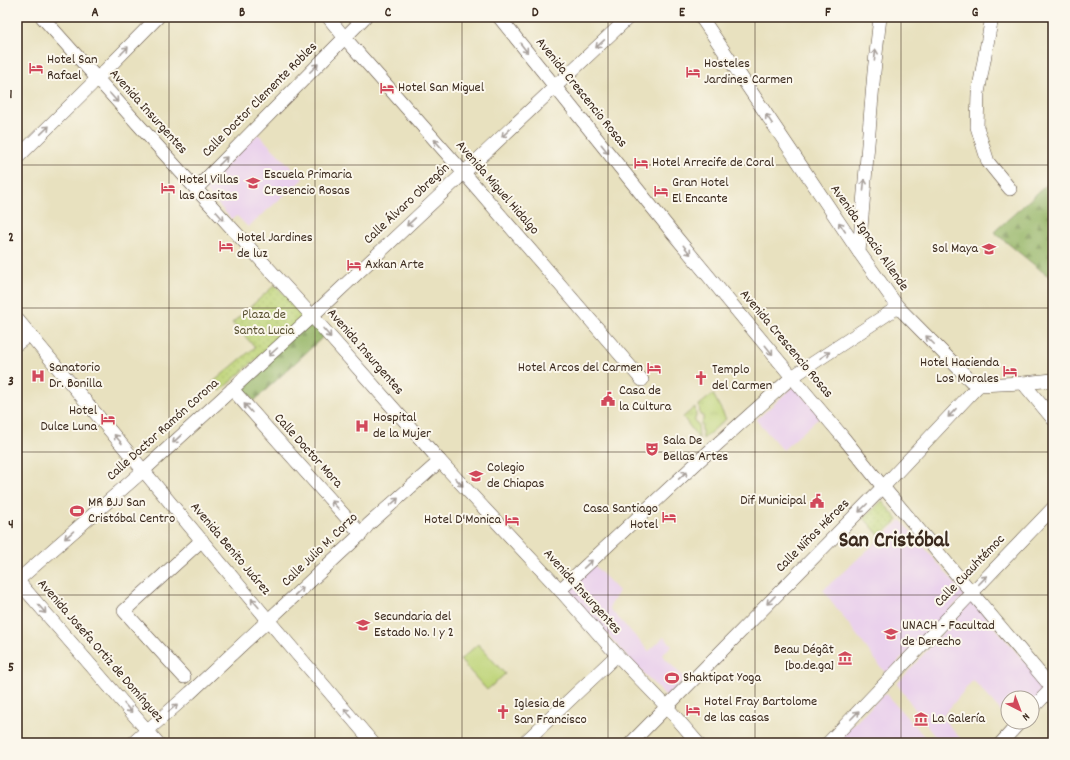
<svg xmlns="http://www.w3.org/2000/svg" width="1070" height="760" viewBox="0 0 1070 760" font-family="Dekko,sans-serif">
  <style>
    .built { fill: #ead1ec }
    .grass { fill: url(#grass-tufts); stroke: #7c7f4b }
    .forest { fill: url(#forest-firs); stroke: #687043 }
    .park { fill: url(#park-dots); stroke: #7c7f4b }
    .pitch { fill: #bed478; stroke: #7c7f4b }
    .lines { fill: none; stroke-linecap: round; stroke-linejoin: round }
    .minor-casing { stroke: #554536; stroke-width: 14 }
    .major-casing { stroke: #554536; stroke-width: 18 }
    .minor { stroke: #fff; stroke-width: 13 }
    .major { stroke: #fff; stroke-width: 16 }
    .oneway { stroke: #a79f9a }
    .grid { fill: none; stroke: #3b2a1e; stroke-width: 1; stroke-opacity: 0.55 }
    .labels { text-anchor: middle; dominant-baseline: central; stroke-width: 4; stroke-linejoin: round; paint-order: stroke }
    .poi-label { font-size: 14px; fill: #3b2a1e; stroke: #fbf7ec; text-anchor: start }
    .street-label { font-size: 14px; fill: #3b2a1e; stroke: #fbf7ec }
    .park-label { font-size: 14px; fill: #5c5434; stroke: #fbf7ec }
    .town-label { font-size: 22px; font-weight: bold; fill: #3b2a1e; stroke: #fbf7ec }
    .neatline { fill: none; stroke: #3b2a1e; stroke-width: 1.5 }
    .grid-label { font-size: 13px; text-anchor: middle; font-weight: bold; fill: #3b2a1e }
  </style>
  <defs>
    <pattern id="grass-tufts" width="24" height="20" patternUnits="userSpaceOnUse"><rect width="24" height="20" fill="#bed478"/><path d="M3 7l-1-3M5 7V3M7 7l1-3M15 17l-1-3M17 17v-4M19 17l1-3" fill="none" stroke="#a4b667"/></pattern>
    <pattern id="forest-firs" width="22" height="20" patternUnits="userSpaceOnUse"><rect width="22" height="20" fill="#96b668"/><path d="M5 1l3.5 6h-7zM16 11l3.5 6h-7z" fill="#7c9455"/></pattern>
    <pattern id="park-dots" width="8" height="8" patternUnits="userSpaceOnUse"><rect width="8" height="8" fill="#bed478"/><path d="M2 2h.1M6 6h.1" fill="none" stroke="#a4b667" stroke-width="1.8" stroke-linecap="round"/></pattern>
  </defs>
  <rect width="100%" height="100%" fill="#fbf7ec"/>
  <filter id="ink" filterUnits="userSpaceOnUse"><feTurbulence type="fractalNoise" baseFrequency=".025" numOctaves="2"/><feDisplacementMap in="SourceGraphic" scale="8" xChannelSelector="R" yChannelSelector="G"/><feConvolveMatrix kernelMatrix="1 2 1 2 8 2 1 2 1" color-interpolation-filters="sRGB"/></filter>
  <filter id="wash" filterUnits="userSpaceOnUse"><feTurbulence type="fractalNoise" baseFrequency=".012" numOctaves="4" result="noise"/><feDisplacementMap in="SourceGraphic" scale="16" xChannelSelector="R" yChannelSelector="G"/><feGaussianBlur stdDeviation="0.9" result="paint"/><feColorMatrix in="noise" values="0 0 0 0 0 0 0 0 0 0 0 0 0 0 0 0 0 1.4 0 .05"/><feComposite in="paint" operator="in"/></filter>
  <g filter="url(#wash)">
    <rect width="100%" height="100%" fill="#e8e1bf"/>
    <g class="built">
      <path d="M258,134l45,45 -55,48 -11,-11 -6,3 -28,-32z"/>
      <path d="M794,386l27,30 -38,34 -27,-30z"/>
      <path d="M901,520l64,75 -79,79 -63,-84z"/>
      <path d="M594,565l25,26 -10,17 40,43 15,-14 8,8 -10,10 23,24 -19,18 -100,-106z"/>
      <path d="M972,600l75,88 -15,16v-6h-24v21l-35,-39 -31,37 22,26h-24l-11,-14 -32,-45z"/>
      <path d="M885,693l45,50h-95z"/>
    </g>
    <g class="grass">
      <path d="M713,394l13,25 -23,20 -2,-16 2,-2v-5l-3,-1 -1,-10z"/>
      <path d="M695,407l1,9 -1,2v4l3,2 1,15 -16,-22z"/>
    </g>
    <g class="forest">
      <path d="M1053,179v100l-10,-7 -49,-40z"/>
      <path d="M309,322l16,13 -71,66 -14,-16z"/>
    </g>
    <g class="park">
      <path d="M275,285l31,31 -86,75 -8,-8 43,-36 -23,-24z"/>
      <path d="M882,501l16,19 -18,16 -16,-18z"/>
    </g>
    <path class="pitch" d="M478,644l27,30 -18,16 -27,-30z"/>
  </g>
  <g filter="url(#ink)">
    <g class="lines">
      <defs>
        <g id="minor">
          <path d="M42,17l154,172 116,127 128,145 120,129 57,65 49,51 32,37"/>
          <path d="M328,17l16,20 120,136 178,207"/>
          <path d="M499,17l177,220 116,140 50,59 41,51 169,201 -20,21"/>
          <path d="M701,17l158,235 39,55 73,74 8,4 44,-2 30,-3"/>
          <path d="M992,17l-14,76 -1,34 11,35 22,27"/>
          <path d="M17,158l80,-79 61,-62"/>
          <path d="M196,189l169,-172"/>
          <path d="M859,252l15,-180 6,-55"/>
          <path d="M17,319l251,301 105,123"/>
          <path d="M17,344l13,-10"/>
          <path d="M1023,383l30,36"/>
          <path d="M232,389l129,145"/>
          <path d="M17,580l141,163"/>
          <path d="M17,581l127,-111 168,-154 317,-299"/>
          <path d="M560,590l143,-133 89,-80 106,-70"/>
          <path d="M184,677l-60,-66 78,-71"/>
          <path d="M133,743l57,-50 171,-159 7,-9 72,-64"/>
          <path d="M524,743l93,-88"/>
          <path d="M631,743l252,-256 96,-102"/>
          <path d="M828,743l225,-235"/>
          <path d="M1001,743l19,-21"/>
        </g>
        <path id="major" d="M1053,686l-1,2 1,1"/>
      </defs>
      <use href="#minor" class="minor-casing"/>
      <use href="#major" class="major-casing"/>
      <use href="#minor" class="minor"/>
      <use href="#major" class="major"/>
    </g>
    <defs><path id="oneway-shaft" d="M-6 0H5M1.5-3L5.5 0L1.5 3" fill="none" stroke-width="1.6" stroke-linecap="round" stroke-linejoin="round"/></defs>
    <g class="oneway">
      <use href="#oneway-shaft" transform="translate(600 44) rotate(137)"/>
      <use href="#oneway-shaft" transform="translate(524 48) rotate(52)"/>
      <use href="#oneway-shaft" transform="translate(124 51) rotate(-45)"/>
      <use href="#oneway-shaft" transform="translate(875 55) rotate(-84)"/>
      <use href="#oneway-shaft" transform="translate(314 68) rotate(-45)"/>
      <use href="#oneway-shaft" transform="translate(114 98) rotate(48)"/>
      <use href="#oneway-shaft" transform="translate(769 119) rotate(-124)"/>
      <use href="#oneway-shaft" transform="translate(45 130) rotate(-44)"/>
      <use href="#oneway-shaft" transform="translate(506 133) rotate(136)"/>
      <use href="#oneway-shaft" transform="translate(438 144) rotate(-131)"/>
      <use href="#oneway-shaft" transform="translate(605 149) rotate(51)"/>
      <use href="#oneway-shaft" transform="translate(223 161) rotate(-45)"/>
      <use href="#oneway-shaft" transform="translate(864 185) rotate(-85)"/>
      <use href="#oneway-shaft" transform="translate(220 216) rotate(48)"/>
      <use href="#oneway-shaft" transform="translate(411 222) rotate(137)"/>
      <use href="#oneway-shaft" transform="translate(842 227) rotate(-124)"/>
      <use href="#oneway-shaft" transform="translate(687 250) rotate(51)"/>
      <use href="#oneway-shaft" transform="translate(327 333) rotate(49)"/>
      <use href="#oneway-shaft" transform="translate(930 340) rotate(-135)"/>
      <use href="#oneway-shaft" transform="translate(769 350) rotate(51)"/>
      <use href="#oneway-shaft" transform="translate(273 352) rotate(138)"/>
      <use href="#oneway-shaft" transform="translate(825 355) rotate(-34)"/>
      <use href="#oneway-shaft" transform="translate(248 408) rotate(-132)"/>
      <use href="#oneway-shaft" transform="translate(952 413) rotate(133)"/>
      <use href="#oneway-shaft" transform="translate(118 439) rotate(-130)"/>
      <use href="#oneway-shaft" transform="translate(177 439) rotate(137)"/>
      <use href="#oneway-shaft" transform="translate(683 475) rotate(-43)"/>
      <use href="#oneway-shaft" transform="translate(459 482) rotate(47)"/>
      <use href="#oneway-shaft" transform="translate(394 502) rotate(-42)"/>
      <use href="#oneway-shaft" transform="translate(335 505) rotate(-132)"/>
      <use href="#oneway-shaft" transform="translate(863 508) rotate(135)"/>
      <use href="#oneway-shaft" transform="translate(69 535) rotate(139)"/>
      <use href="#oneway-shaft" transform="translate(588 564) rotate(-43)"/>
      <use href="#oneway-shaft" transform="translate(983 580) rotate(-46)"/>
      <use href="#oneway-shaft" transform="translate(299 591) rotate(-43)"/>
      <use href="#oneway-shaft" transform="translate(771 600) rotate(135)"/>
      <use href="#oneway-shaft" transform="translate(255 603) rotate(-130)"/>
      <use href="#oneway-shaft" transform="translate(42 609) rotate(49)"/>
      <use href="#oneway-shaft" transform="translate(128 708) rotate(49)"/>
      <use href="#oneway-shaft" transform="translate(173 708) rotate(-41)"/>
      <use href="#oneway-shaft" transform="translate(348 713) rotate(-130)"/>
      <use href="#oneway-shaft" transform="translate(855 715) rotate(-46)"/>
    </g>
  </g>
  <path class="grid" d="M169,17v726M315,17v726M462,17v726M608,17v726M755,17v726M901,17v726M17,165h1036M17,308h1036M17,452h1036M17,595h1036"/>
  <defs>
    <symbol id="hotel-bare" viewBox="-9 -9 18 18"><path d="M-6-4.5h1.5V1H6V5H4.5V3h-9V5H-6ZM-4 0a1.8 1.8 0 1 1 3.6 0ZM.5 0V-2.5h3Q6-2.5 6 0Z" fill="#d1495b" stroke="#fbf7ec" stroke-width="2.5" paint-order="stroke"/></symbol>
    <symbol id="school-bare" viewBox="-9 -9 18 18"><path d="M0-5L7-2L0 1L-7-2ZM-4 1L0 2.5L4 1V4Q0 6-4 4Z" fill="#d1495b" stroke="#fbf7ec" stroke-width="2.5" paint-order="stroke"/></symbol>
    <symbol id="hospital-bare" viewBox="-9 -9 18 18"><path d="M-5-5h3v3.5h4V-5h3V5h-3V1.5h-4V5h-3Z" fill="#d1495b" stroke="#fbf7ec" stroke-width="2.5" paint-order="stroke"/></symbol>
    <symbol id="church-bare" viewBox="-9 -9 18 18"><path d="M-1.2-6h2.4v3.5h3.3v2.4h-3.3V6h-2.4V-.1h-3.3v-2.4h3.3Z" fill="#d1495b" stroke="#fbf7ec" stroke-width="2.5" paint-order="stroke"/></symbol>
    <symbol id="civic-bare" viewBox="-9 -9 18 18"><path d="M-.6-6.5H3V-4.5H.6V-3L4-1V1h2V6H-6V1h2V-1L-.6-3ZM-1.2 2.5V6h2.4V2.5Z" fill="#d1495b" stroke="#fbf7ec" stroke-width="2.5" paint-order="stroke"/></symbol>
    <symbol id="theatre-bare" viewBox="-9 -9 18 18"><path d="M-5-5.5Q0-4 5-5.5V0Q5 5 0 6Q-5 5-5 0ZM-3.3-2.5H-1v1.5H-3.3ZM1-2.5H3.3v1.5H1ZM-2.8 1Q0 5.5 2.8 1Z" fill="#d1495b" stroke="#fbf7ec" stroke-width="2.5" paint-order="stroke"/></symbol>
    <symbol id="stadium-bare" viewBox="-9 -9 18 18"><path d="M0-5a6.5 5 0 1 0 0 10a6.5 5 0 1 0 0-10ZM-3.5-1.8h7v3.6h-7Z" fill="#d1495b" stroke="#fbf7ec" stroke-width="2.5" paint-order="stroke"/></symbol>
    <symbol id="university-bare" viewBox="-9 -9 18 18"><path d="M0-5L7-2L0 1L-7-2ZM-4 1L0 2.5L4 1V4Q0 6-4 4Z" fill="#d1495b" stroke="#fbf7ec" stroke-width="2.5" paint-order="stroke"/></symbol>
    <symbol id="museum-bare" viewBox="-9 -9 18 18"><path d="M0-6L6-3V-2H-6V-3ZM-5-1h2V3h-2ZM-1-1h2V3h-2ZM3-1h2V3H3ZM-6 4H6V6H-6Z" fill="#d1495b" stroke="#fbf7ec" stroke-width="2.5" paint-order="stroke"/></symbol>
  </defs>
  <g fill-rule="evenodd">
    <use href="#hotel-bare" x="26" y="58" width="20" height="20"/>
    <use href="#hotel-bare" x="683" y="62" width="20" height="20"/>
    <use href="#hotel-bare" x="377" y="78" width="20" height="20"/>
    <use href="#hotel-bare" x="631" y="153" width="20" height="20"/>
    <use href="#school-bare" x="243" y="173" width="20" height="20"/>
    <use href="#hotel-bare" x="158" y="178" width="20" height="20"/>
    <use href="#hotel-bare" x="651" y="181" width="20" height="20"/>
    <use href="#hotel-bare" x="216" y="236" width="20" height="20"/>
    <use href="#school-bare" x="979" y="239" width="20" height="20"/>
    <use href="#hotel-bare" x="344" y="255" width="20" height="20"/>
    <use href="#hotel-bare" x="644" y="358" width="20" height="20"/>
    <use href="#hotel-bare" x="1000" y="361" width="20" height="20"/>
    <use href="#hospital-bare" x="28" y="366" width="20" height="20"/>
    <use href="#church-bare" x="691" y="368" width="20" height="20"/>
    <use href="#civic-bare" x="598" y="389" width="20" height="20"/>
    <use href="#hotel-bare" x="98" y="409" width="20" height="20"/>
    <use href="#hospital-bare" x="352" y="416" width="20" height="20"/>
    <use href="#theatre-bare" x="642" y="439" width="20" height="20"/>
    <use href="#school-bare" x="466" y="466" width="20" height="20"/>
    <use href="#civic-bare" x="807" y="491" width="20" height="20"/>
    <use href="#stadium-bare" x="67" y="501" width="20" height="20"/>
    <use href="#hotel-bare" x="659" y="507" width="20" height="20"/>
    <use href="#hotel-bare" x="502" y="510" width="20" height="20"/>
    <use href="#school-bare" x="353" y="615" width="20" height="20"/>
    <use href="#university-bare" x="881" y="624" width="20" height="20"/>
    <use href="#museum-bare" x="835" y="648" width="20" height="20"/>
    <use href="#stadium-bare" x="662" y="668" width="20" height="20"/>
    <use href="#hotel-bare" x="683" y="700" width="20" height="20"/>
    <use href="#church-bare" x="493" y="702" width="20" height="20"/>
    <use href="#museum-bare" x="911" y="709" width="20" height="20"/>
  </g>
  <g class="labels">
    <g class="poi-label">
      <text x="47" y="60">Hotel San<tspan x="47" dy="16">Rafael</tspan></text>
      <text x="704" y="64">Hosteles<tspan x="704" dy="16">Jardines Carmen</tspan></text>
      <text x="398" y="88">Hotel San Miguel</text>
      <text x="652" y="163">Hotel Arrecife de Coral</text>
      <text x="264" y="175">Escuela Primaria<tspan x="264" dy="16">Cresencio Rosas</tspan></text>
      <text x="179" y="180">Hotel Villas<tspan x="179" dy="16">las Casitas</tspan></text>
      <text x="672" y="183">Gran Hotel<tspan x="672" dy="16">El Encante</tspan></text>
      <text x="237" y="238">Hotel Jardines<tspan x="237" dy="16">de luz</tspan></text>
      <text x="978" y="249" text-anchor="end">Sol Maya</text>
      <text x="365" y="265">Axkan Arte</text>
      <text x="999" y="363" text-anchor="end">Hotel Hacienda<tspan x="999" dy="16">Los Morales</tspan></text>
      <text x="49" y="368">Sanatorio<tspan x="49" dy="16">Dr. Bonilla</tspan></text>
      <text x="643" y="368" text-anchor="end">Hotel Arcos del Carmen</text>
      <text x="712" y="370">Templo<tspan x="712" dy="16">del Carmen</tspan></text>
      <text x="619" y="391">Casa de<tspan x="619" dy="16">la Cultura</tspan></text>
      <text x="97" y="411" text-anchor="end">Hotel<tspan x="97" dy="16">Dulce Luna</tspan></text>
      <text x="373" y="418">Hospital<tspan x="373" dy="16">de la Mujer</tspan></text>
      <text x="663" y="441">Sala De<tspan x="663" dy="16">Bellas Artes</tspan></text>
      <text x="487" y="468">Colegio<tspan x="487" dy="16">de Chiapas</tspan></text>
      <text x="806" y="501" text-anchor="end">Dif Municipal</text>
      <text x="88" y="503">MR BJJ San<tspan x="88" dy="16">Cristóbal Centro</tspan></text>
      <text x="658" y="509" text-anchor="end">Casa Santiago<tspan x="658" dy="16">Hotel</tspan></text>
      <text x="501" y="520" text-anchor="end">Hotel D'Monica</text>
      <text x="374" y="617">Secundaria del<tspan x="374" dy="16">Estado No. 1 y 2</tspan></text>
      <text x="902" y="626">UNACH - Facultad<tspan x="902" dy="16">de Derecho</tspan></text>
      <text x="834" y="650" text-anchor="end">Beau Dégât<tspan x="834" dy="16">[bo.de.ga]</tspan></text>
      <text x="683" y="678">Shaktipat Yoga</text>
      <text x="704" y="702">Hotel Fray Bartolome<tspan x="704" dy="16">de las casas</tspan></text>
      <text x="514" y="704">Iglesia de<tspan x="514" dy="16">San Francisco</tspan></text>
      <text x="932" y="719">La Galería</text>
    </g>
    <g class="street-label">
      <text transform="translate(581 93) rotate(51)">Avenida Crescencio Rosas</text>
      <text transform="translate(260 100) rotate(-45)">Calle Doctor Clemente Robles</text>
      <text transform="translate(148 112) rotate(48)">Avenida Insurgentes</text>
      <text transform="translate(497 188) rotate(49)">Avenida Miguel Hidalgo</text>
      <text transform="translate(407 204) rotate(-43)">Calle Álvaro Obregón</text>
      <text transform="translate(869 238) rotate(55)">Avenida Ignacio Allende</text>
      <text transform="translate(786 344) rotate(50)">Avenida Crescencio Rosas</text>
      <text transform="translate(365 352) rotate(49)">Avenida Insurgentes</text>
      <text transform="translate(163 430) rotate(-42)">Calle Doctor Ramón Corona</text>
      <text transform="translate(308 451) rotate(48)">Calle Doctor Mora</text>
      <text transform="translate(813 536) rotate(-45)">Calle Niños Héroes</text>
      <text transform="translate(230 549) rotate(50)">Avenida Benito Juárez</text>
      <text transform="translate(320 550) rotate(-44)">Calle Julio M. Corzo</text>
      <text transform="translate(970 571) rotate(-46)">Calle Cuauhtémoc</text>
      <text transform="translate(582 592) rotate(48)">Avenida Insurgentes</text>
      <text transform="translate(100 651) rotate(49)">Avenida Josefa Ortiz de Domínguez</text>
    </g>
    <g class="park-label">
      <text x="264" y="315">Plaza de<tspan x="264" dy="16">Santa Lucia</tspan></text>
    </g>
    <g class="town-label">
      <text x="894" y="541">San Cristóbal</text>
    </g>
  </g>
  <rect width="1070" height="760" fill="none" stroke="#fbf7ec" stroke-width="44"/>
  <g transform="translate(1020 710) rotate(138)"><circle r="19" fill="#fbf7ec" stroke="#aea59a"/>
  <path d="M0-3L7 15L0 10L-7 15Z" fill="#d1495b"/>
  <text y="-6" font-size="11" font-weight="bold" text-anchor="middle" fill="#3b2a1e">N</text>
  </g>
  <rect x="22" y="22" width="1026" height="716" class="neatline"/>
  <g class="grid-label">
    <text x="95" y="16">A</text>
    <text x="242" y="16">B</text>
    <text x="388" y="16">C</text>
    <text x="535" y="16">D</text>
    <text x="682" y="16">E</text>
    <text x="828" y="16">F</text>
    <text x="975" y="16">G</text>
    <text x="11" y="98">1</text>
    <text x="11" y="241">2</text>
    <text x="11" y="385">3</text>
    <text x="11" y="528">4</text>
    <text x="11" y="671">5</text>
  </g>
</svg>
